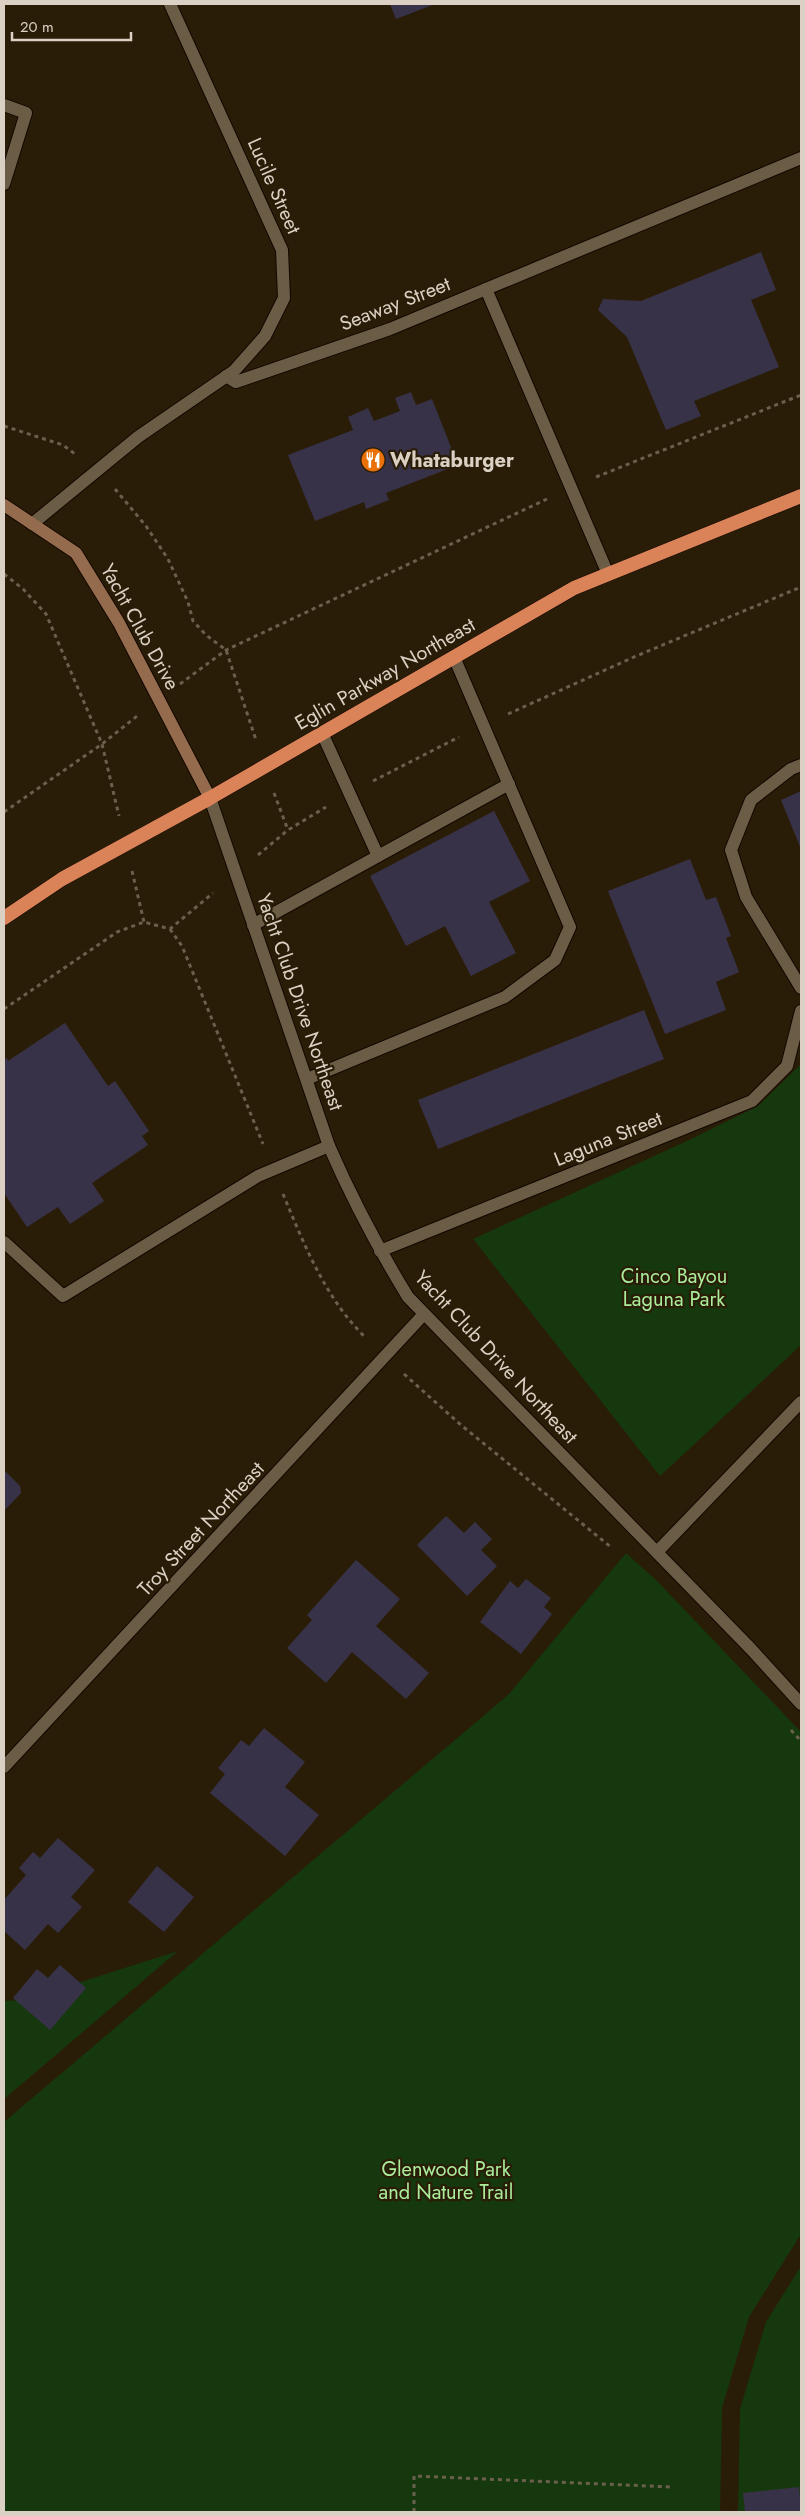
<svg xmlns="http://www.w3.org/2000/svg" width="805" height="2516" viewBox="0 0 805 2516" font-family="Jost,sans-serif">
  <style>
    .green { fill: #16380e }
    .building { fill: #383249 }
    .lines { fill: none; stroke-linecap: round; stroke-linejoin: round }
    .service-casing { stroke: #120700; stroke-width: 14 }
    .minor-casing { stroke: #120700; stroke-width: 14 }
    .tertiary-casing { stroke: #120700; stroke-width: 14 }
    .secondary-casing { stroke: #120700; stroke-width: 14 }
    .trunk-casing { stroke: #120700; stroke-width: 15 }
    .path { stroke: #6b5f4d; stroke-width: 3; stroke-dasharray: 4 4; stroke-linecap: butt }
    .service { stroke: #6b5c45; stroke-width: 12 }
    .minor { stroke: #6b5c45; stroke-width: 12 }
    .tertiary { stroke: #6b5c45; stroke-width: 12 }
    .secondary { stroke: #946b4c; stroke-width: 12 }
    .trunk { stroke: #da8359; stroke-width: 14 }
    .labels { text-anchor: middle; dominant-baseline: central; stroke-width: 4.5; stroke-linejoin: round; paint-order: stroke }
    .street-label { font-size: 20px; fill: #dad1c4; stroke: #2a1d07 }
    .poi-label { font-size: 20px; font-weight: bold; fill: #dad1c4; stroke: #2a1d07; text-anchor: start }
    .park-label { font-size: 20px; fill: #aaed9b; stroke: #2a1d07 }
  </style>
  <rect width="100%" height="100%" fill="#2a1d07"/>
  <g class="green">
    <path d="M801,1064v281l-141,131 -187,-237 216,-99 69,-34z"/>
    <path d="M626,1553l31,28 144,151v502l-52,83 -27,91 -2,104h-716v-390l504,-427z"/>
    <path d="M178,1951l-174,148v-98l20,-1z"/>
    <path d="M801,2266v246h-63l2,-103 26,-87z"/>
  </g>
  <g class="building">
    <path d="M390,4h45l-39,15z"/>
    <path d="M761,252l15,38 -25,10 28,67 -85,34 7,15 -35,14 -39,-93 -29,-27 5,-11 38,2z"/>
    <path d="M411,392l5,13 16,-6 26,66 -72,28 3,7 -23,9 -2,-7 -49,19 -27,-66 65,-25 -5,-13 20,-9 6,13 26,-10 -5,-13z"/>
    <path d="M801,791v58l-20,-49z"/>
    <path d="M494,811l36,70 -41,21 27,51 -45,23 -26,-50 -39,20 -36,-70z"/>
    <path d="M690,859l16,41 10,-3 15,39 -5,2 13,34 -23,10 10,28 -61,24 -57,-143z"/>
    <path d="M644,1010l20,49 -226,90 -20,-49z"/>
    <path d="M65,1023l43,63 7,-5 34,50 -7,5 6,9 -56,38 12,18 -34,23 -12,-17 -31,20 -23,-34v-133l3,-2 1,3z"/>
    <path d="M4,1470l16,16 1,7 -17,18z"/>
    <path d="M446,1516l18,17 11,-11 17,17 -11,11 16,16 -30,30 -50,-51z"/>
    <path d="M356,1560l44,39 -24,27 53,47 -23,26 -54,-47 -26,31 -39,-35 25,-28 -5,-5z"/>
    <path d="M526,1579l25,19 -7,9 8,7 -31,40 -41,-32 30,-41 8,7z"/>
    <path d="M264,1728l41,34 -20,25 34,28 -34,41 -75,-63 15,-19 -7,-6 23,-28 8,6z"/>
    <path d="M58,1838l37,32 -24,27 11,10 -24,26 -10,-9 -23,26 -21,-19v-31l22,-25 -7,-7 14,-16 7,6z"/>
    <path d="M157,1866l37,31 -30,35 -36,-30z"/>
    <path d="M60,1965l26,23 -36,42 -37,-32 24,-29 11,9z"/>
    <path d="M799,2487l2,25h-56l-2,-19z"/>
  </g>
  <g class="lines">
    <defs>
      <g id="service">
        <path d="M4,105l22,8 -22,71"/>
        <path d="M486,289l122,285"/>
        <path d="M322,733l56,123"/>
        <path d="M253,925l256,-141"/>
        <path d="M307,1079l198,-82 50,-37 15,-33 -116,-270"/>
        <path d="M4,1242l59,54 195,-120 71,-30"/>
        <path d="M657,1552l144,-150"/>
      </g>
      <g id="minor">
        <path d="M226,376l10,6 154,-53 411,-171"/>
        <path d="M32,524l106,-87 96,-66 31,-35 19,-38 -2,-48 -112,-246"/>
        <path d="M801,765l-10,4 -40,31 -20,50 15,47 55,91"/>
        <path d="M380,1251l372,-150 35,-35 14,-55"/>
        <path d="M4,1767l420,-453"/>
      </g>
      <path id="tertiary" d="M210,798l119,348c23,53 49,102 79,151l343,352 50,55"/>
      <path id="secondary" d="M4,505l72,48 43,70 91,175"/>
      <path id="trunk" d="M4,918l58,-39 148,-81 364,-210 227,-92"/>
    </defs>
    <use href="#service" class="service-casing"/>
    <use href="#minor" class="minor-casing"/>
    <use href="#tertiary" class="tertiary-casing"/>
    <use href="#secondary" class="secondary-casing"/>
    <use href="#trunk" class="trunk-casing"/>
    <g class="path">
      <path d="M4,426l59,19 12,9"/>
      <path d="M596,477l205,-82"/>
      <path d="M115,489l31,37 22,33 20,43 5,19 13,14 20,15 30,90"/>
      <path d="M4,574l19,15 23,25 56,130 17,72"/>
      <path d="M180,684l46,-34 321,-151"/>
      <path d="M508,714l126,-57 167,-70"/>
      <path d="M373,781l86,-44"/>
      <path d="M274,793l14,37"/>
      <path d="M4,812l98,-68 35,-28"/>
      <path d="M258,855l30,-25 38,-23"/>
      <path d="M132,871l12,51"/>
      <path d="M170,929l12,17 81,198"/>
      <path d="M4,1009l113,-77 27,-10 26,7 43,-36"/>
      <path d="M283,1194c21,50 42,104 82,143"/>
      <path d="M404,1374l57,51 151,123"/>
      <path d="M791,1730l10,11"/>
      <path d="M414,2512v-36l258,11"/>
    </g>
    <use href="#service" class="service"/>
    <use href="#minor" class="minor"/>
    <use href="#tertiary" class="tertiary"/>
    <use href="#secondary" class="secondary"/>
    <use href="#trunk" class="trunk"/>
  </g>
  <defs>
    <symbol id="restaurant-disc" viewBox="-11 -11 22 22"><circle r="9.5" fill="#e8710a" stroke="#2a1d07"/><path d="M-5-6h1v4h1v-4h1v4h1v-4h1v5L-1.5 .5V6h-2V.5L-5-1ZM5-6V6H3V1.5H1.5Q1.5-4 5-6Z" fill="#fff"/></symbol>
  </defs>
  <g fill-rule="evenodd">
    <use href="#restaurant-disc" x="359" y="446" width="28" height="28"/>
  </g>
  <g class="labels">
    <g class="street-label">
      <text transform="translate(274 186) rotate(66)">Lucile Street</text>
      <text transform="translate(395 304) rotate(-21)">Seaway Street</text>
      <text transform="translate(140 627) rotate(61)">Yacht Club Drive</text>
      <text transform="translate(385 674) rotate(-30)">Eglin Parkway Northeast</text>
      <text transform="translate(300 1002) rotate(71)">Yacht Club Drive Northeast</text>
      <text transform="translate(608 1139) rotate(-22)">Laguna Street</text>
      <text transform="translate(496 1357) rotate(47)">Yacht Club Drive Northeast</text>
      <text transform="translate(201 1529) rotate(-47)">Troy Street Northeast</text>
    </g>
    <g class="poi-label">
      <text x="390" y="460">Whataburger</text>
    </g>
    <g class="park-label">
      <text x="674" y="1276">Cinco Bayou<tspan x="674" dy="23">Laguna Park</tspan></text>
      <text x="446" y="2169">Glenwood Park<tspan x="446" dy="23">and Nature Trail</tspan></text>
    </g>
  </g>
  <rect width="805" height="2516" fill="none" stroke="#dad1c4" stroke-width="10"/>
  <path d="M12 32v8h119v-8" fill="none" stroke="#dad1c4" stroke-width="2.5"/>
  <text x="20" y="32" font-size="15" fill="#dad1c4" stroke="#2a1d07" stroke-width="4" paint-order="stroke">20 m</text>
</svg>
